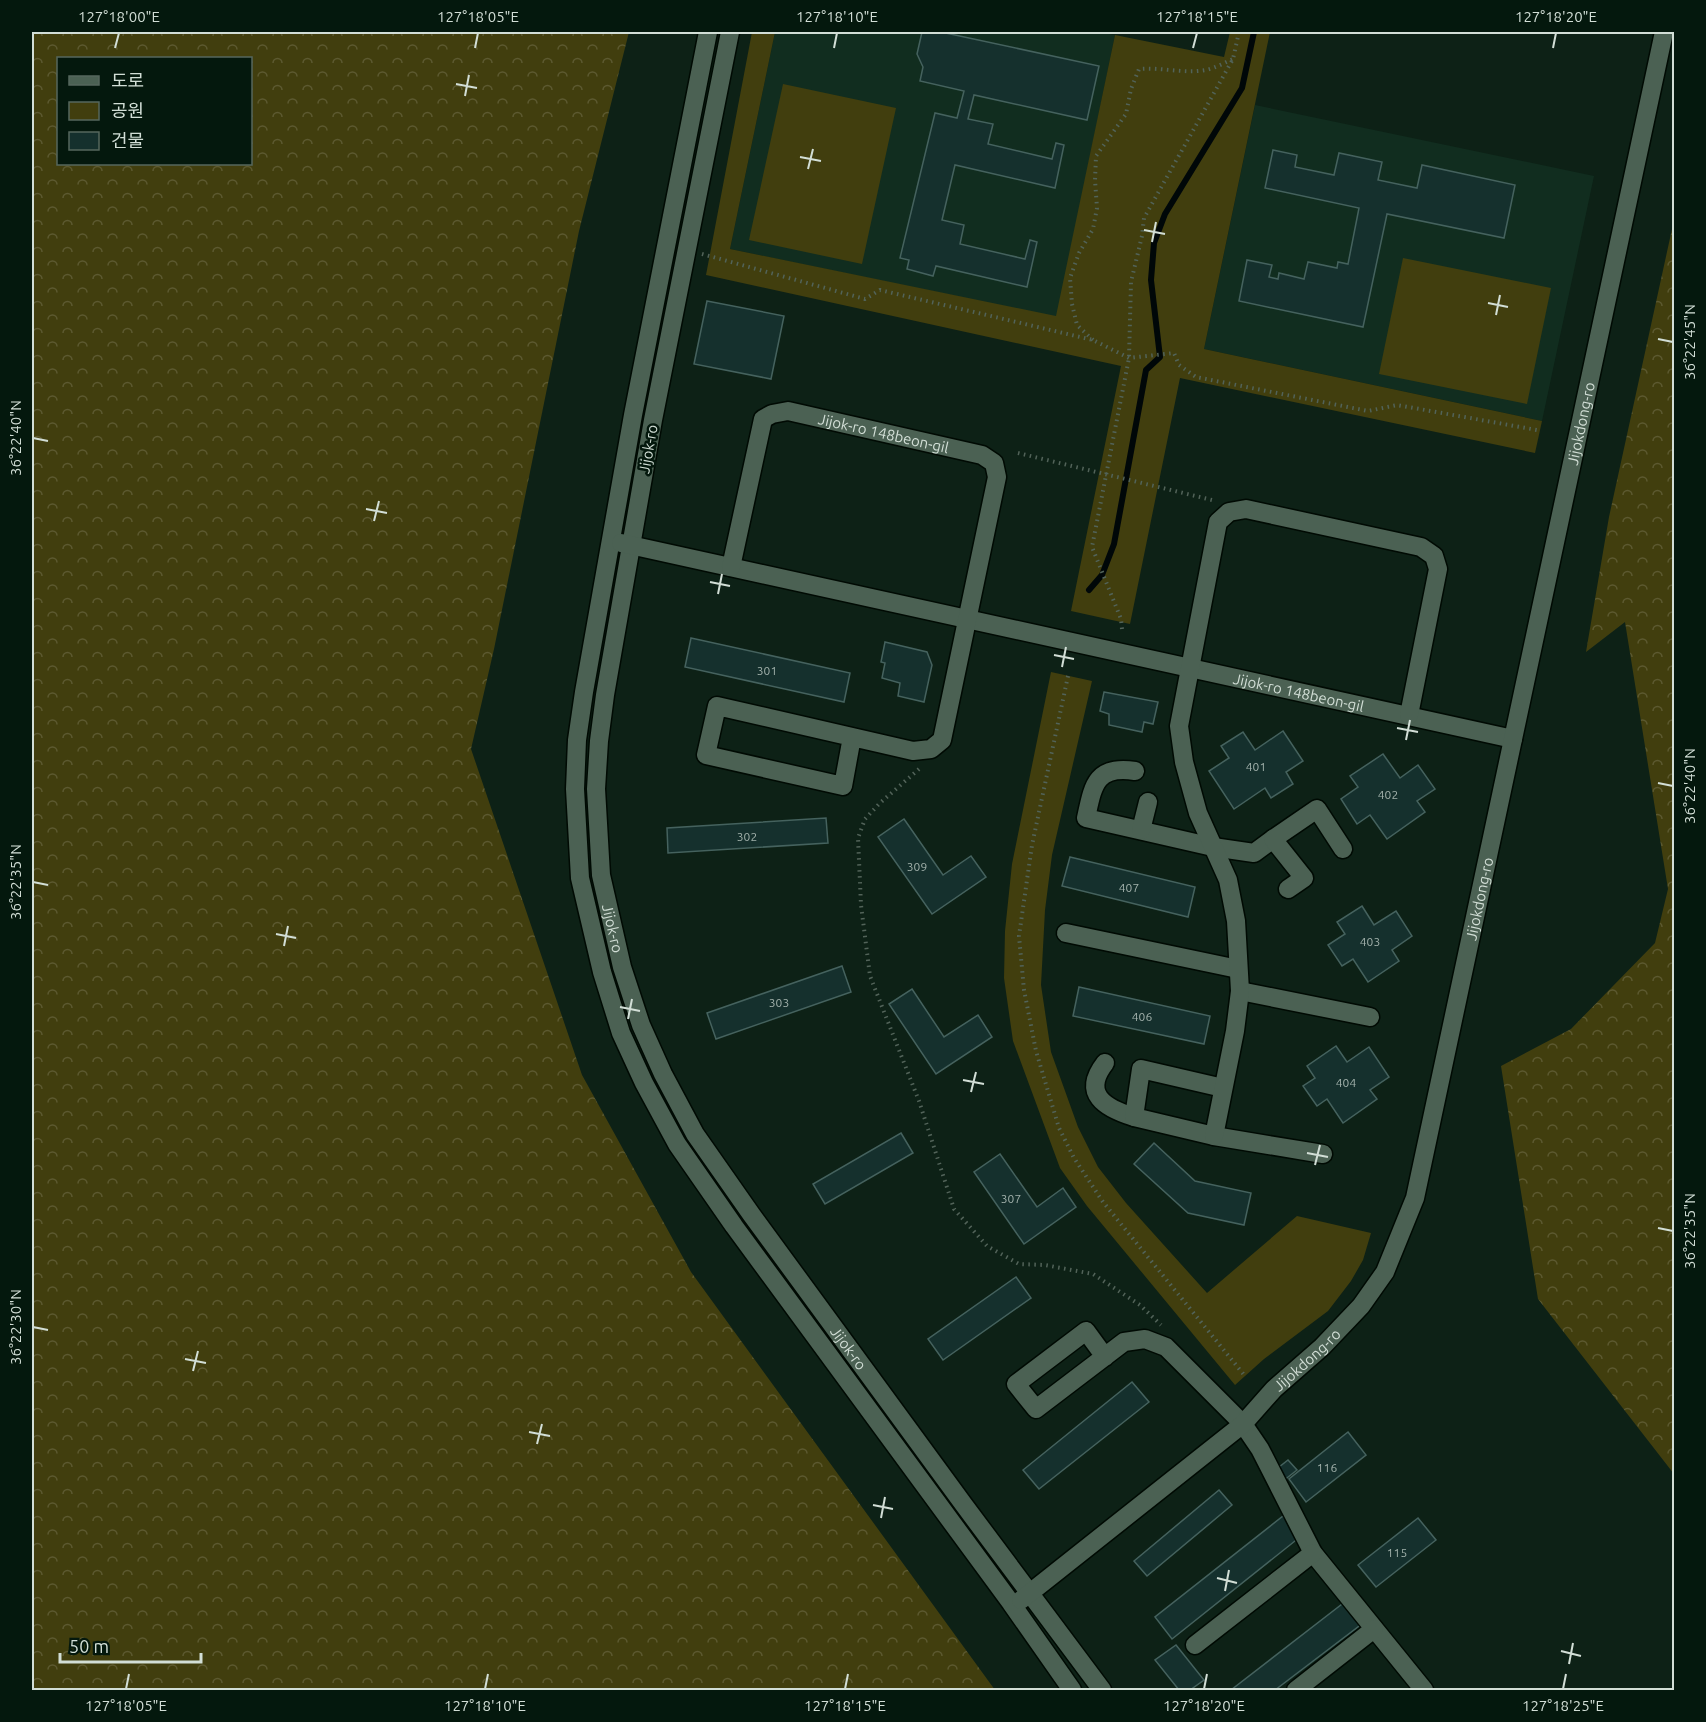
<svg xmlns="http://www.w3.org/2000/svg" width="1706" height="1722" viewBox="0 0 1706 1722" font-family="Ubuntu,'Noto Sans KR',sans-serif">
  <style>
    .built { fill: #112d1f }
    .green { fill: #413e0e }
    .forest { fill: url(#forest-crowns); fill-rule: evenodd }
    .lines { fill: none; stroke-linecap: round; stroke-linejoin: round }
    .stream { stroke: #000708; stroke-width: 6 }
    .building { fill: #15302d; stroke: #45625e; stroke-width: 1.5 }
    .minor-casing { stroke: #000a03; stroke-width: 21 }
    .path { stroke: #526359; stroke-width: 4; stroke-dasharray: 1.5 4.5; stroke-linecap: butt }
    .minor { stroke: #4b6153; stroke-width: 18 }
    .ticks { fill: none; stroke: #d2ded6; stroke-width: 2 }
    .labels { text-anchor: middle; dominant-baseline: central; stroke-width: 5; stroke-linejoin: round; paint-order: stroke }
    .number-label { font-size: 12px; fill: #a3b2ac }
    .street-label { font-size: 15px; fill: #d2ded6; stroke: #04180d }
    .neatline { fill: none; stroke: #d2ded6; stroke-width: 2 }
    .ticks-label { font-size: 15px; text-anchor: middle; fill: #d2ded6 }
  </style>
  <defs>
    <pattern id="forest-crowns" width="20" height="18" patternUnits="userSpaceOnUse" patternTransform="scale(1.5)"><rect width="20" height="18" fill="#413e0e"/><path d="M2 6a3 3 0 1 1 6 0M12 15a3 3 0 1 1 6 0" fill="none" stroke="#5c5930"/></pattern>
  </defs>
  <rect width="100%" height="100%" fill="#0d2116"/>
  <g class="built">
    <path d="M775,32h322l18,3 -58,282 -327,-68z"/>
    <path d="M1255,105l339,71 -52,245 -338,-72z"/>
  </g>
  <g class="green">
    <path d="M752,32h23l-45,217 326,67 59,-281 109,22 6,-25h40l-66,317 338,72 -7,32 -355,-75 -50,246 -59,-13 50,-245 -415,-91z"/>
    <path d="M783,84l113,24 -34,156 -113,-24z"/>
    <path d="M1403,258l148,30 -24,116 -148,-30z"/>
    <path d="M1051,672l41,9 -40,174 -7,55 -4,75 10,67 27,75 20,40 28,36 81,90 90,-77 74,17 -8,27 -12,21 -23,30 -64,48 -29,26 -148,-179 -27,-38 -47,-127 -9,-63 1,-47 7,-67z"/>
  </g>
  <g class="forest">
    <path d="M32,32h597l-50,199 -85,418 -23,100 111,326 109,197 304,418h-963zM58,58h192v106h-192z"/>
    <path d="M1674,220v1254l-136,-175 -37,-233 70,-37 84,-86 13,-54 -43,-267 -39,30 23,-135z"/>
  </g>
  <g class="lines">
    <path class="stream" d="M1089,590l13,-15 12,-31 32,-174 14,-13 -9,-77 3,-37 11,-29 77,-126 12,-56"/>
  </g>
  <g class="building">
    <path d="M922,32h19l158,34 -12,54 -113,-25 -6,24 25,5 -5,20 64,15 4,-16 8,2 -9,43 -100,-23 -13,55 22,5 -4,19 65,15 5,-19 7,2 -10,45 -91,-21 -3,10 -26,-7 2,-9 -9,-2 35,-145 22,5 7,-27 -44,-10 3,-14 -6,-13z"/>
    <path d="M1273,150l24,5 -2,12 39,8 5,-22 43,9 -4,18 39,8 5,-23 93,20 -11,53 -117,-24 -24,113 -124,-26 8,-41 25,5 -3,12 9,2 1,-6 25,6 4,-17 29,6 1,-6 10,2 11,-56 -94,-20z"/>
    <path d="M707,301l77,15 -13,63 -77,-15z"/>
    <path d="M691,638l159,35 -6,29 -159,-35z"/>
    <path d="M885,642l42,10 5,13 -8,37 -26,-6 2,-13 -18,-5 3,-15 -4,-1z"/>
    <path d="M1104,692l54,10 -5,22 -9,-2 -2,10 -33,-7v-11l-9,-3z"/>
    <path d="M1283,731l20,30 -17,11 7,12 -22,14 -6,-10 -31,21 -25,-38 20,-13 -8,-12 22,-14 12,18z"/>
    <path d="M1383,754l17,24 18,-13 17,24 -18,12 8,11 -38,27 -17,-24 -13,9 -16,-25 17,-12 -8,-11z"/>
    <path d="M826,818l2,25 -160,10 -1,-25z"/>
    <path d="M904,819l39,56 28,-19 15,21 -54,37 -54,-77z"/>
    <path d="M1070,857l125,30 -7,30 -126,-31z"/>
    <path d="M1362,906l12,19 22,-14 16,25 -20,14 7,11 -31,21 -15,-23 -11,7 -14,-21 17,-11 -8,-12z"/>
    <path d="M842,966l9,26 -135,47 -9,-26z"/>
    <path d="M1079,987l131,29 -6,28 -131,-28z"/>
    <path d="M912,989l32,48 34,-22 14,22 -56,37 -47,-70z"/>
    <path d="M1336,1046l11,16 22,-15 20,30 -19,13 7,9 -34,24 -16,-24 -10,7 -14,-20 12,-8 -8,-12z"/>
    <path d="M901,1133l12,20 -88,51 -12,-20z"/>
    <path d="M1154,1143l41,38 56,12 -7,32 -56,-12 -54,-49z"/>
    <path d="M1000,1154l37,53 26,-19 13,19 -52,37 -50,-72z"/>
    <path d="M1016,1277l15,21 -88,62 -15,-21z"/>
    <path d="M1132,1382l17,20 -110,87 -16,-19z"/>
    <path d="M1348,1432l18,23 -60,47 -17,-23z"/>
    <path d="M1288,1460l9,10 -14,11 -9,-10z"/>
    <path d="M1219,1490l13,15 -85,71 -13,-15z"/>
    <path d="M1283,1516l17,21 -128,102 -17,-22z"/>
    <path d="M1418,1518l18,22 -60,47 -18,-22z"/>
    <path d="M1346,1601l17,22 -88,67h-44z"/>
    <path d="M1176,1645l28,35 -14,10h-11l-24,-30z"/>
  </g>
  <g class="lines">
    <defs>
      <g id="minor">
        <path d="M708,32l-75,383 -49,277 -7,48 -2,49 5,89 22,94 19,61 23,50 33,61 57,82 277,377 61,87"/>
        <path id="s1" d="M730,32l-77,388 -48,275 -6,46 -3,48 5,86 21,92 19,58 22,49 32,60 56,80 213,291 138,185"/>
        <path id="s2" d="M621,543l892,196"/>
        <path id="s3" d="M731,567l32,-148 9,-5 16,-3 194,44 12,8 3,14 -55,263 -11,9 -18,2 -196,-45 -11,49 137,31 9,-49"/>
        <path d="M1135,771c-40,-6 -42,15 -49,47l127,29 41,6 19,-14"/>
        <path d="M1141,830l7,-28"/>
        <path d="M1288,889l16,-11 -31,-39 44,-30 26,40"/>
        <path d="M1066,933l172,36"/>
        <path d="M1240,991l130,26"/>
        <path d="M1105,1063c-24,31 0,45 29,54"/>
        <path d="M1223,1088l-82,-19 -7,48 80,19 109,18"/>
        <path d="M1214,1136l21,-105 5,-40 -4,-70 -8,-41 -30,-67 -14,-51 -5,-36 39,-204 11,-10 17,-3 175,38 13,9 4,13 -29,146"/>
        <path d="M1105,1357l-19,-26 -70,53 20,25 88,-67 21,-3 21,8 77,77 17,25 53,104 111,137"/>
        <path id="s4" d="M1021,1600l222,-176 31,-35 48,-42 39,-41 24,-34 30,-74 249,-1166"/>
        <path d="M1195,1645l118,-92"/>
        <path d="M1296,1690l78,-61"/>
      </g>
    </defs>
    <use href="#minor" class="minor-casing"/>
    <g class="path">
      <path d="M702,254l163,45 15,-9 213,50 36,18 45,-5 5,12 17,12 172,34 29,-6 140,25"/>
      <path d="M1093,340l-16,-15 -5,-21 -2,-26 9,-25 14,-24 4,-21 -2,-28 1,-24 30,-42 5,-25 8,-20c22,-2 45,5 67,1 9,-2 18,-7 27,-11"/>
      <path d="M1018,453l194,47"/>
      <path d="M1122,629l-1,-10 -29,-72 37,-189 2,-76 11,-46 2,-18 89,-159 6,-27"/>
      <path d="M1068,676l-36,169 -13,91 5,54 12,61 23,77 15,30 29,44 142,174"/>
      <path d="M919,769l-39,34 -15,16 -7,19 3,67 9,71 49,125 35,108 33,37 32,18 26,1 48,9 47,31 21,20"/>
    </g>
    <use href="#minor" class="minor"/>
  </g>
  <path class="ticks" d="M115,48l4,-15M475,48l3,-15M834,48l3,-15M1193,48l4,-15M1553,48l3,-15M456,84l21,4M465,96l4,-21M800,157l21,4M808,169l5,-20M1144,230l21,4M1152,242l4,-20M1488,303l20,4M1496,315l4,-20M1658,339l15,3M33,438l15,3M366,509l21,4M374,521l5,-20M710,582l20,4M718,594l4,-20M1054,655l20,4M1062,667l4,-20M1397,728l21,4M1406,740l4,-20M1658,783l15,3M33,882l15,3M276,934l20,4M284,946l4,-20M620,1007l20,4M628,1019l4,-20M963,1080l21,4M971,1092l5,-20M1307,1153l21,4M1315,1165l5,-20M1658,1228l15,3M33,1327l15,3M185,1359l21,4M193,1371l5,-20M529,1432l21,4M537,1444l5,-20M873,1505l20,4M881,1518l4,-21M1217,1578l20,5M1225,1591l4,-21M1561,1651l20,5M1569,1664l4,-21M126,1689l3,-15M485,1689l3,-15M845,1689l3,-15M1204,1689l3,-15M1563,1689l3,-15"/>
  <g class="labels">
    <g class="number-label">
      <text x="767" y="670">301</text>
      <text x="1256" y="766">401</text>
      <text x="1388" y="794">402</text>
      <text x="747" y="836">302</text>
      <text x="917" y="866">309</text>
      <text x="1129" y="887">407</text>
      <text x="1370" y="941">403</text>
      <text x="779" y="1002">303</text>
      <text x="1142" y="1016">406</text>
      <text x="1346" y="1082">404</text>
      <text x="1011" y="1198">307</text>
      <text x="1327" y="1467">116</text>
      <text x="1397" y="1552">115</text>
    </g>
    <g class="street-label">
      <text stroke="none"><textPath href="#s4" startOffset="1364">Jijokdong-ro</textPath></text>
      <text stroke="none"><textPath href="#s3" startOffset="276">Jijok-ro 148beon-gil</textPath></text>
      <text transform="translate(648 449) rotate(-80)">Jijok-ro</text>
      <text stroke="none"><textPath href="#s2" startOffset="694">Jijok-ro 148beon-gil</textPath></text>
      <text stroke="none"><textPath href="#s4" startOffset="878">Jijokdong-ro</textPath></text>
      <text stroke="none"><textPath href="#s1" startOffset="910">Jijok-ro</textPath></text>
      <text stroke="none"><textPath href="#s1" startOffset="1396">Jijok-ro</textPath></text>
      <text stroke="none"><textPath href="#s4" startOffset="374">Jijokdong-ro</textPath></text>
    </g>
  </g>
  <rect width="1706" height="1722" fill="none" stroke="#04180d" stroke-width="66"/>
  <rect x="57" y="57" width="195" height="108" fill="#04180d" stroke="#56675d" stroke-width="1.5"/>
  <rect x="69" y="76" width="30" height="9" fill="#4b6153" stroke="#56675d" stroke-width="1.5"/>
  <text x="111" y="87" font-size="18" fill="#d2ded6">도로</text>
  <rect x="69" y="102" width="30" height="18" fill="#413e0e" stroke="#56675d" stroke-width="1.5"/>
  <text x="111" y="117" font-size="18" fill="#d2ded6">공원</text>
  <rect x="69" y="132" width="30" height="18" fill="#15302d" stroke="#56675d" stroke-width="1.5"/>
  <text x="111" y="147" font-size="18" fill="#d2ded6">건물</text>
  <path d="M60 1653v9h141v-9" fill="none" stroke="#d2ded6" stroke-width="3"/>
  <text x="69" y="1653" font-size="18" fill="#d2ded6" stroke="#04180d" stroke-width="4.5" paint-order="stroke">50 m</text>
  <rect x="33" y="33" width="1640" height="1656" class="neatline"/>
  <g class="ticks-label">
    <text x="119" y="22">127°18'00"E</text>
    <text x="478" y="22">127°18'05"E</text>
    <text x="837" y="22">127°18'10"E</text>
    <text x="1197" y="22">127°18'15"E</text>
    <text x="1556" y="22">127°18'20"E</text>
    <text transform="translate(1690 342) rotate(-90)" y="5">36°22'45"N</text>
    <text transform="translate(16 438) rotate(-90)" y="5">36°22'40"N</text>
    <text transform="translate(1690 786) rotate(-90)" y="5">36°22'40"N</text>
    <text transform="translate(16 882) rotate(-90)" y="5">36°22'35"N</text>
    <text transform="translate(1690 1231) rotate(-90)" y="5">36°22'35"N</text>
    <text transform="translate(16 1327) rotate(-90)" y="5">36°22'30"N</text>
    <text x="126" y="1711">127°18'05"E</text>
    <text x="485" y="1711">127°18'10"E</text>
    <text x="845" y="1711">127°18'15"E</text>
    <text x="1204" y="1711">127°18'20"E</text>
    <text x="1563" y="1711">127°18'25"E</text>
  </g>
</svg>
